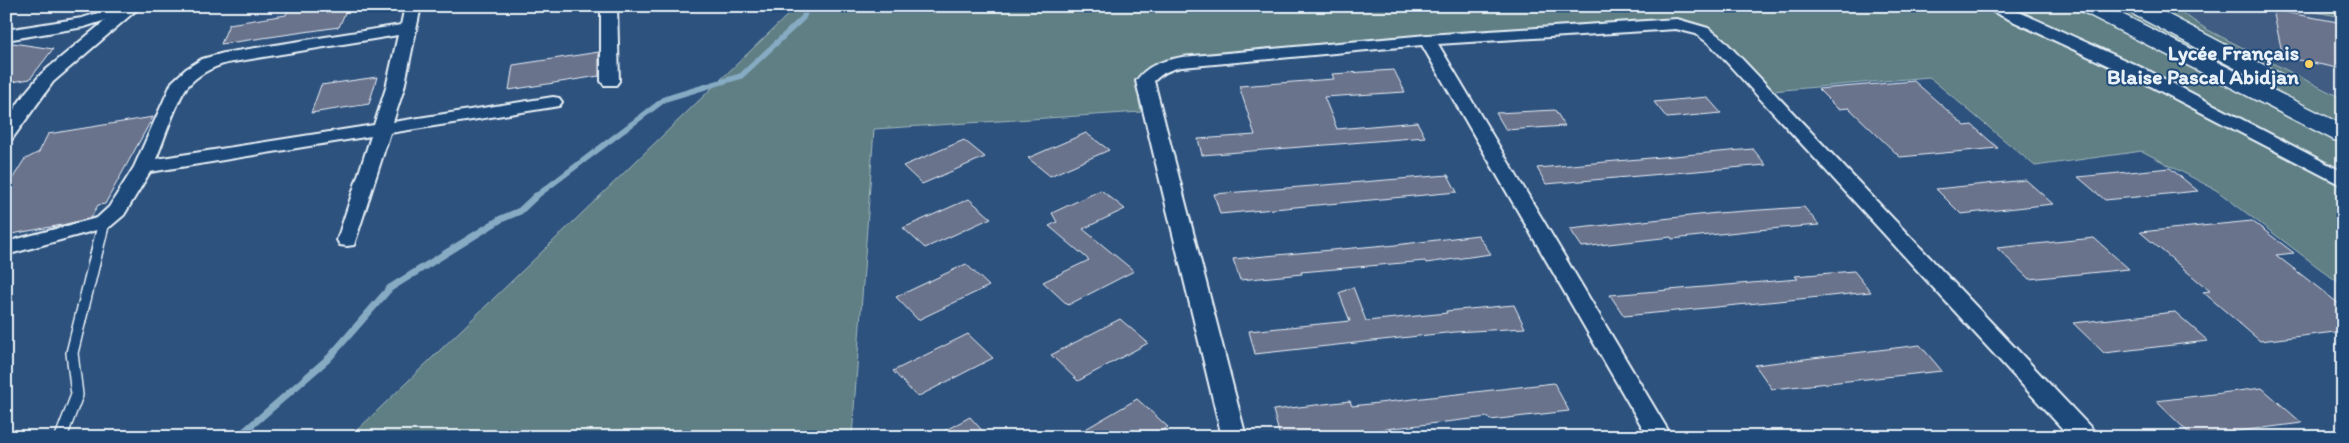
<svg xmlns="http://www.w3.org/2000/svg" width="2349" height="443" viewBox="0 0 2349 443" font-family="Itim,sans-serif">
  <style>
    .built { fill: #405c82 }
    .green { fill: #5e7f84; stroke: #a3b8be }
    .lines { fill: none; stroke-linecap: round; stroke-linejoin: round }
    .stream-far1 { stroke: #86abc3; stroke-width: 5.5 }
    .stream { stroke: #86abc3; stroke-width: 7 }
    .building { fill: #6b738c; stroke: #e8f1f8 }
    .lane-casing { stroke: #e8f1f8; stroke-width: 14 }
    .street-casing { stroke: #e8f1f8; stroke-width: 4 }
    .highway-casing { stroke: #e8f1f8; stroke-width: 3 }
    .lane { stroke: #1f4a7a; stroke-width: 11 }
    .street { fill: #1f4a7a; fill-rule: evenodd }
    .highway { fill: #1f4a7a; fill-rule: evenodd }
    .poi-dot { fill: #ffd166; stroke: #1f4a7a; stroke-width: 2 }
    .labels { text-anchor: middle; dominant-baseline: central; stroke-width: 4; stroke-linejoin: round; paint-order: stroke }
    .poi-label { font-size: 21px; font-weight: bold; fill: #e8f1f8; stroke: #1f4a7a; text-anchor: end }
  </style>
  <rect width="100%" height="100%" fill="#2e527e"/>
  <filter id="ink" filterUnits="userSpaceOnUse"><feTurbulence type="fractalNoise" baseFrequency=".02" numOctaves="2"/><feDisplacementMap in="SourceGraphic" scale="10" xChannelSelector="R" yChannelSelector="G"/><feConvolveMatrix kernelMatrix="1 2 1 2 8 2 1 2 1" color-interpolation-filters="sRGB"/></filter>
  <g filter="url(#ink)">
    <path class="built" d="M2172,6h171v93l-137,-70z"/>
    <g class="green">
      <path d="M797,6h1375l34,23 137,70v187l-127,-96 -74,-39 -107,15 -106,-89 -157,14 -52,-52 -43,-16 -513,36 -29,21 6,32 -267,17 -22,308h-502z"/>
      <path d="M2299,6h44v11l-44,-8z"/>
    </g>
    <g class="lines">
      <path class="stream-far1" d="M535,197l130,-98 76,-23 62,-58 5,-12"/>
      <path class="stream" d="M238,437l91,-79 61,-70 111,-69 19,-8 16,-15"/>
    </g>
    <g class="building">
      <path d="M290,6h58l-9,21 -118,17 8,-20 57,-9z"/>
      <path d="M2273,10l70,13v46l-60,-12z"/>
      <path d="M6,42l47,7 -23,30 -24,4z"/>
      <path d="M599,52v24l-90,14 4,-25z"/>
      <path d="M1394,70l11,22 -81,5 13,32 80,-7 8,15 -223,18 -4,-16 57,-4 -16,-49 95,-7 -2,-5z"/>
      <path d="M377,77l-8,27 -58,9 10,-28z"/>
      <path d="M1914,81l51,45 7,-1 26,23 -98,9 -51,-49 -11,1 -20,-20z"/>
      <path d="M1707,97l14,16 -54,5 -13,-16z"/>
      <path d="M1555,110l10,16 -59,4 -10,-17z"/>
      <path d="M153,117l-48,87 -7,1 -7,13 -29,7 -56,10v-46l18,-29 15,-8 9,-18z"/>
      <path d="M1086,133l23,17 -59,26 -22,-18z"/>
      <path d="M964,140l21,17 -63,27 -19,-18z"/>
      <path d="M1753,149l13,16 -220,19 -9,-16z"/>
      <path d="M2170,168l28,23 -93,9 -27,-23z"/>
      <path d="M1448,175l9,17 -237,22 -6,-20z"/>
      <path d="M2026,180l27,24 -92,10 -25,-25z"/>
      <path d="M1101,190l24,19 -42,20 51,42 -66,34 -25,-23 46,-22 -40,-34 8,-4 -5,-9z"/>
      <path d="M969,199l22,19 -66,30 -22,-20z"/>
      <path d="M1804,207l15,18 -62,5 -85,9 -1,-2 -89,10 -12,-18 147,-16z"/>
      <path d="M2252,221l42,32 -18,2 67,52v24l-83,10 -57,-49 7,-1 -70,-59z"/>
      <path d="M1478,235l13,19 -65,9 -1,-2 -124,11 1,2 -62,6 -7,-21 153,-14 1,1z"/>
      <path d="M2094,238l35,31 -100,10 -32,-31z"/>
      <path d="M966,264l23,22 -71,34 -22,-23z"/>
      <path d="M1854,271l17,21 -247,24 -14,-21 188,-16 -3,-3z"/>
      <path d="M1353,287l13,34 81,-8 -1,-2 68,-6 11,23 -70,4 -200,22 -6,-23 101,-10 -11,-28z"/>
      <path d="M2175,312l33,29 -104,12 -31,-30z"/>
      <path d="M1120,319l28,24 -70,38 -27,-26z"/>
      <path d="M968,334l25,24 -76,39 -24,-26z"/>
      <path d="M1920,345l22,26 -170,18 -17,-24z"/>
      <path d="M1554,383l15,28 -79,9 -2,-3 -171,20h-37l-7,-27 77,-9 2,5z"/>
      <path d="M2262,388l40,35 -109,14 -37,-36z"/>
      <path d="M1137,399l31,28 -16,10h-80z"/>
      <path d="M970,417l18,20h-55z"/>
    </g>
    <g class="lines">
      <defs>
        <path id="lane" d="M61,437l16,-42 -5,-42 32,-131"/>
        <g id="street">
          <path d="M120,6h21l-88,76 -41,57 -6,1v-19l20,-29 15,-18 65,-54 -22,7 -78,13v-10l76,-12z"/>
          <path d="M405,6h16l-17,82 -11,34 160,-25 6,1 3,4 -3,4 -6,1 -163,26 -36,112 -7,1 -7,-1 -3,-5 34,-104 -221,36 -26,43 -13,11 -105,29v-13l91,-24 12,-11 25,-40 38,-85 14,-13 16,-10 22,-6 177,-28zM398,35l-12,53 -12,37 -218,34c7,-16 21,-60 31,-72 10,-12 25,-20 40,-24z"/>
          <path d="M601,6h16l2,75 -3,4h-12l-3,-4z"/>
          <path d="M1985,6h21l143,65 194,101v14l-206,-107 -150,-70z"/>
          <path d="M1677,19l31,9 15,11 371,392 3,6h-27l-359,-392 -15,-11 -20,-5 -238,15 234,393h-24l-226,-392 -240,22c-12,2 -20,6 -28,14l92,356h-24l-86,-356c12,-17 27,-20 46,-24l245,-22z"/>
        </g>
        <g id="highway">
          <path d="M2078,6h28l237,119v17l-9,-2 -253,-129z"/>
          <path d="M2124,6h28l129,68 4,5 -4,5 -8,2 -8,-2 -138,-73z"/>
        </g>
      </defs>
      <use href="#lane" class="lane-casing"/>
      <use href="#street" class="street-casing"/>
      <use href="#highway" class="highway-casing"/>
      <use href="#lane" class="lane"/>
      <use href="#street" class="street"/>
      <use href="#highway" class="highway"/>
    </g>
  </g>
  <circle class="poi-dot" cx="2309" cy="64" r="5"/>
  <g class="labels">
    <g class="poi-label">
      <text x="2299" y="52">Lycée Français<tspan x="2299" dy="24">Blaise Pascal Abidjan</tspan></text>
    </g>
  </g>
  <rect width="2349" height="443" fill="none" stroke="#1f4a7a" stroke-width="25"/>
  <rect x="12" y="12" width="2324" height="418" fill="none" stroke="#e8f1f8" stroke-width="2" filter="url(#ink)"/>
</svg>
